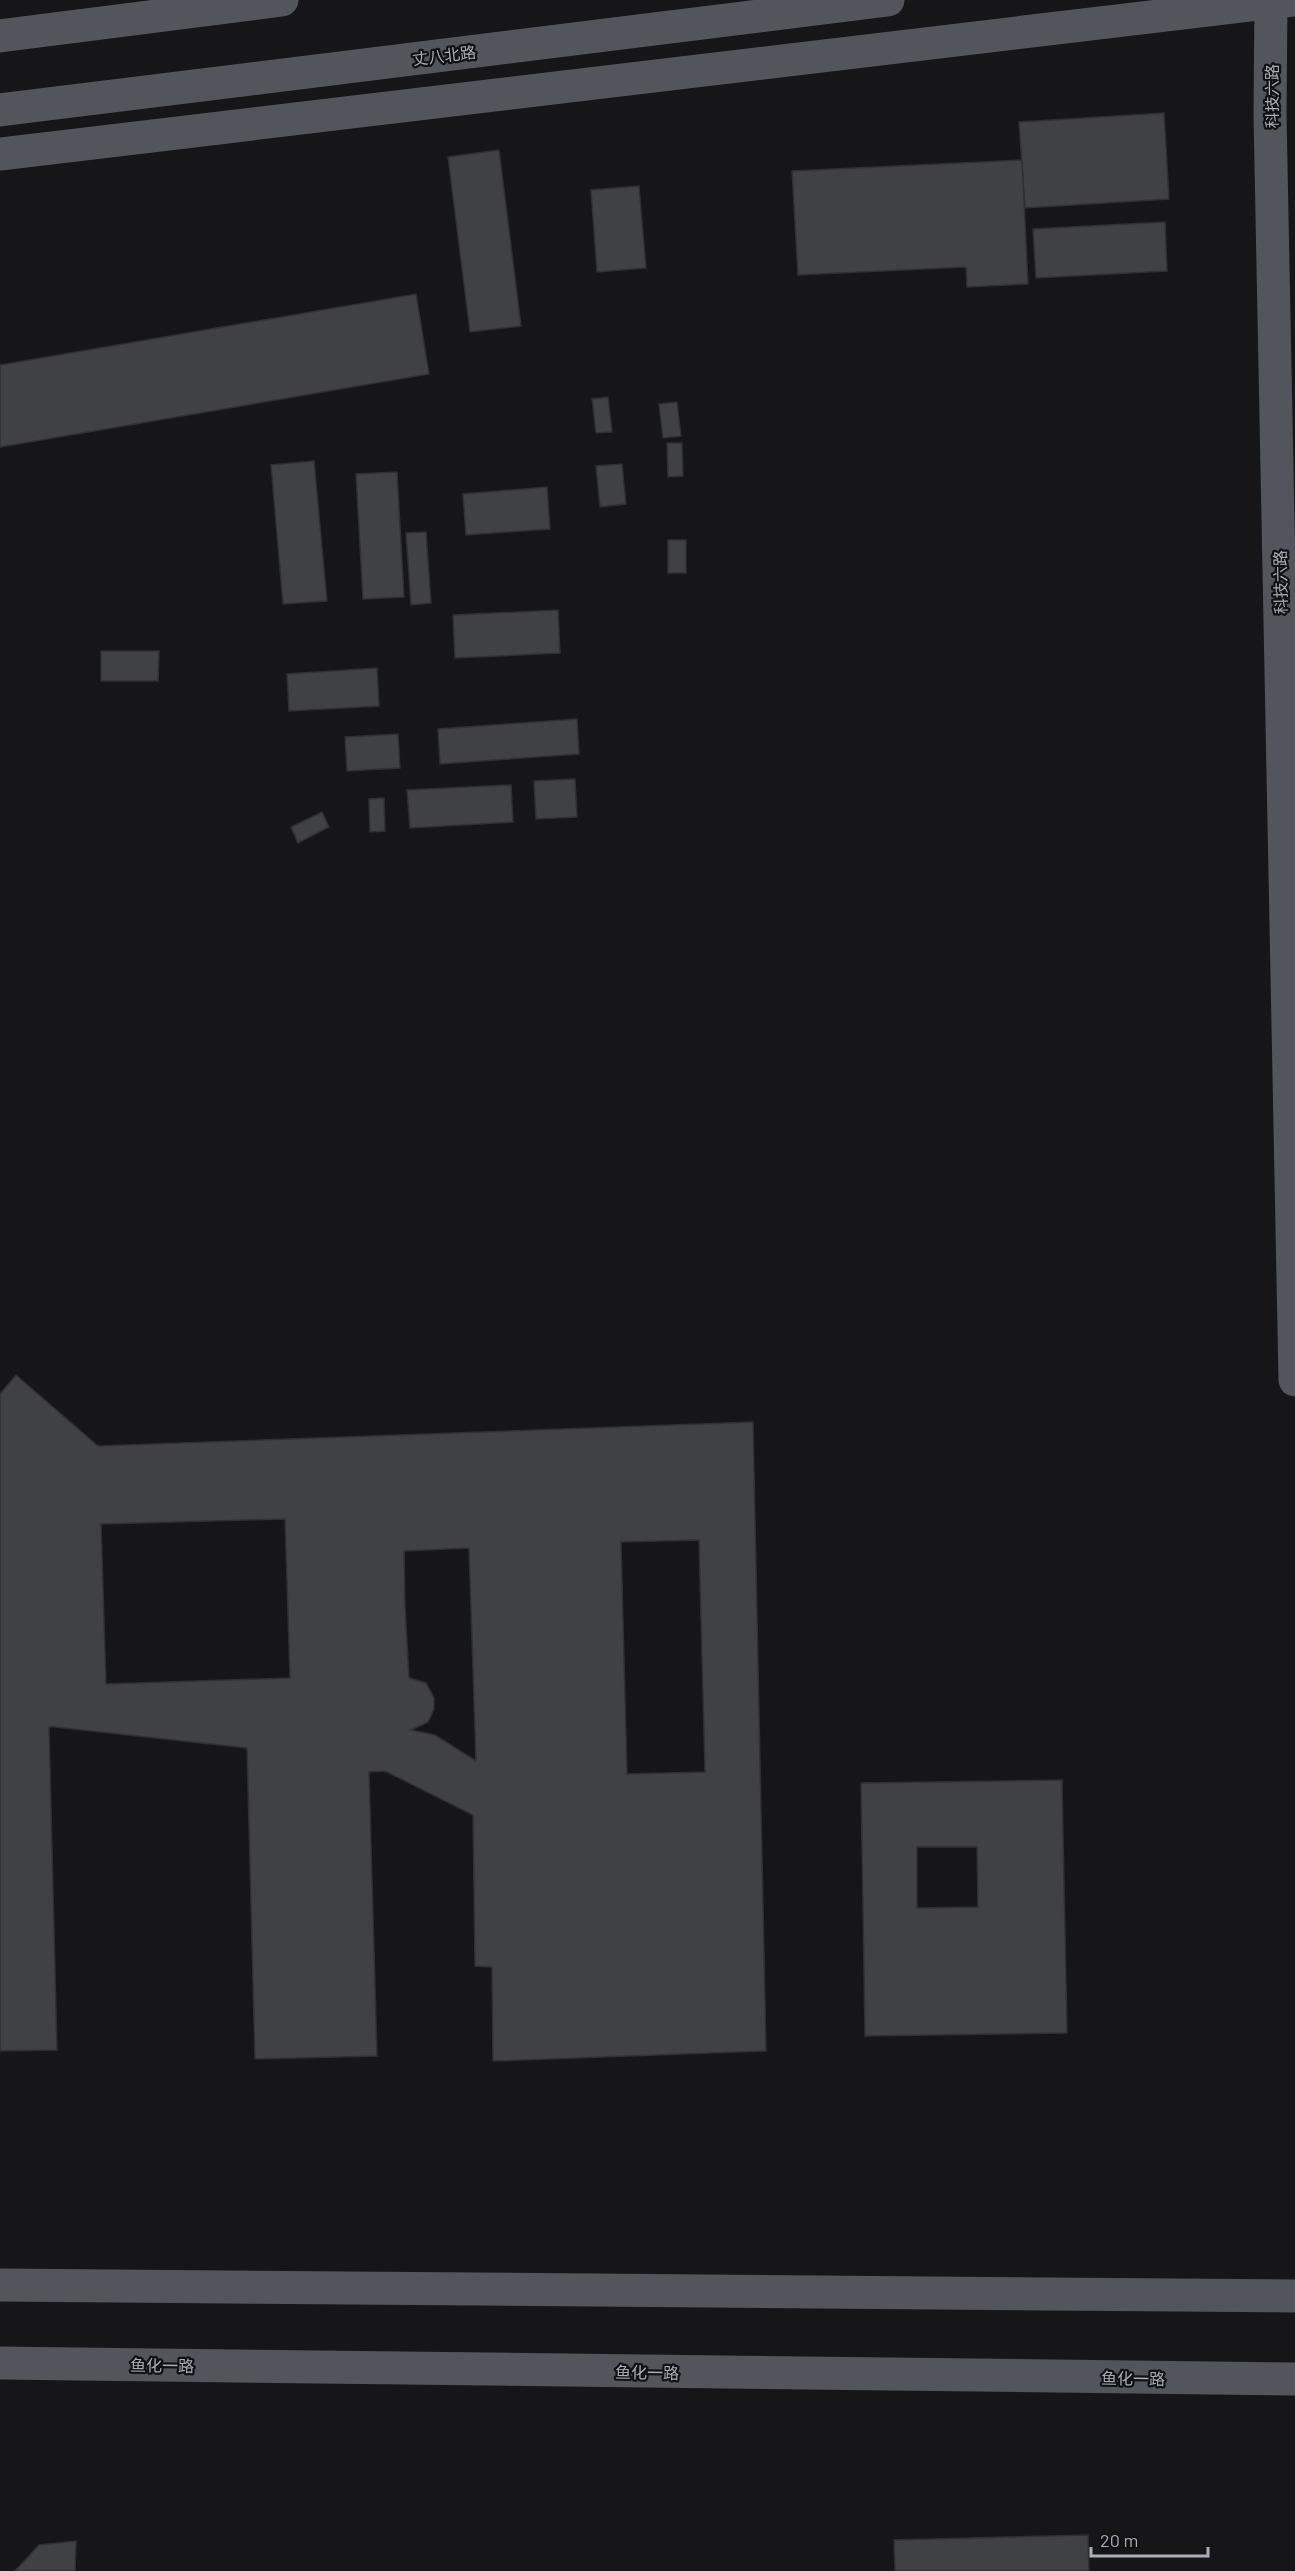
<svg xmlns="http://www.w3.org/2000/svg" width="1295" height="2571" viewBox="0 0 1295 2571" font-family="Barlow,'Noto Sans SC',sans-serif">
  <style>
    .building { fill: #404145; stroke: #303034; stroke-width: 1.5; fill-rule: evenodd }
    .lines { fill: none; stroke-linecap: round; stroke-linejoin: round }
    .major { stroke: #53555c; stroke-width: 33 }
    .labels { text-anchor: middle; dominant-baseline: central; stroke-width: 4.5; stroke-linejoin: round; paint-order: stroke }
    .street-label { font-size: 16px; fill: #a8adb8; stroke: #111113 }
  </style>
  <rect width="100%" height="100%" fill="#161618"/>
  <g class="building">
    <path d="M1164,113l5,86 -144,9 -6,-86z"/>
    <path d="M499,150l22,176 -51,6 -22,-175z"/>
    <path d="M1022,160l6,124 -61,3 -1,-20 -168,8 -6,-104z"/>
    <path d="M639,186l7,82 -49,4 -6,-82z"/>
    <path d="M1165,222l2,49 -131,7 -3,-49z"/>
    <path d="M416,294l13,80 -429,73v-82z"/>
    <path d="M608,397l4,35 -16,1 -4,-34z"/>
    <path d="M677,402l4,34 -18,2 -4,-34z"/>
    <path d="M667,443h15l1,33 -15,1z"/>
    <path d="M314,461l13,140 -44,3 -12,-139z"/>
    <path d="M622,464l4,40 -26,3 -4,-41z"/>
    <path d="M397,472l7,125 -41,2 -7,-125z"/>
    <path d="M547,487l3,42 -84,6 -3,-41z"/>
    <path d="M426,532l5,71 -20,2 -5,-72z"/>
    <rect x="668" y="540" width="18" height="33"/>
    <path d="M558,610l2,43 -105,5 -2,-43z"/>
    <path d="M101,651h58l-1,30h-57z"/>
    <path d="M377,668l2,38 -90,5 -2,-37z"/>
    <path d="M577,719l2,35 -139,10 -2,-35z"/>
    <path d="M398,734l2,34 -53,3 -2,-34z"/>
    <path d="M575,779l2,38 -41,2 -2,-38z"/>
    <path d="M511,785l2,37 -103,6 -3,-38z"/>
    <path d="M384,798l1,33 -15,1 -1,-33z"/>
    <path d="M322,812l7,15 -31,16 -7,-16z"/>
    <path d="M16,1375l82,71 655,-24 13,629 -273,10 -1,-94 -17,-1 -2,-151 -88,-44 -16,1 8,284 -122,3 -8,-311 -192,-21h-6l8,323 -57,1v-657zM285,1519l5,159 -184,6 -5,-160zM699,1540l6,232 -78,2 -6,-232zM469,1548l7,213 -41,-26 -24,-5 17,-8 6,-13v-11l-8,-15 -17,-5 -4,-72 -1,-55z"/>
    <path d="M1062,1780l5,253 -202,3 -4,-253zM917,1847h60l1,60 -61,1z"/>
    <path d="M1088,2535l1,36h-194l-1,-31z"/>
    <path d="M76,2541l-1,30h-60l24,-26z"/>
  </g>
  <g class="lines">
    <g class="major">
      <path d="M1271,0l-1,114 25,1266"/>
      <path d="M0,36l282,-36"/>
      <path d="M0,110l888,-110"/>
      <path d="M0,154l1293,-154"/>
      <path d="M0,2285l1295,11"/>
      <path d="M0,2363l1295,16"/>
    </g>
  </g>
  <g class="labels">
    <g class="street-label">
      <text transform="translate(444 55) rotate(-7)">丈八北路</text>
      <text transform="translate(1271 96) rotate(-90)">科技六路</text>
      <text transform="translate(1280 582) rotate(-91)">科技六路</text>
      <text transform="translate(162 2365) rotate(1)">鱼化一路</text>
      <text transform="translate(647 2372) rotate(1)">鱼化一路</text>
      <text transform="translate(1133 2378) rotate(1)">鱼化一路</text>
    </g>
  </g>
  <path d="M1091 2547v9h117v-9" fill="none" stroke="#a8adb8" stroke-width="3"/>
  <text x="1100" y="2547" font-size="18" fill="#a8adb8" stroke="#111113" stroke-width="4.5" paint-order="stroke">20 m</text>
</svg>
